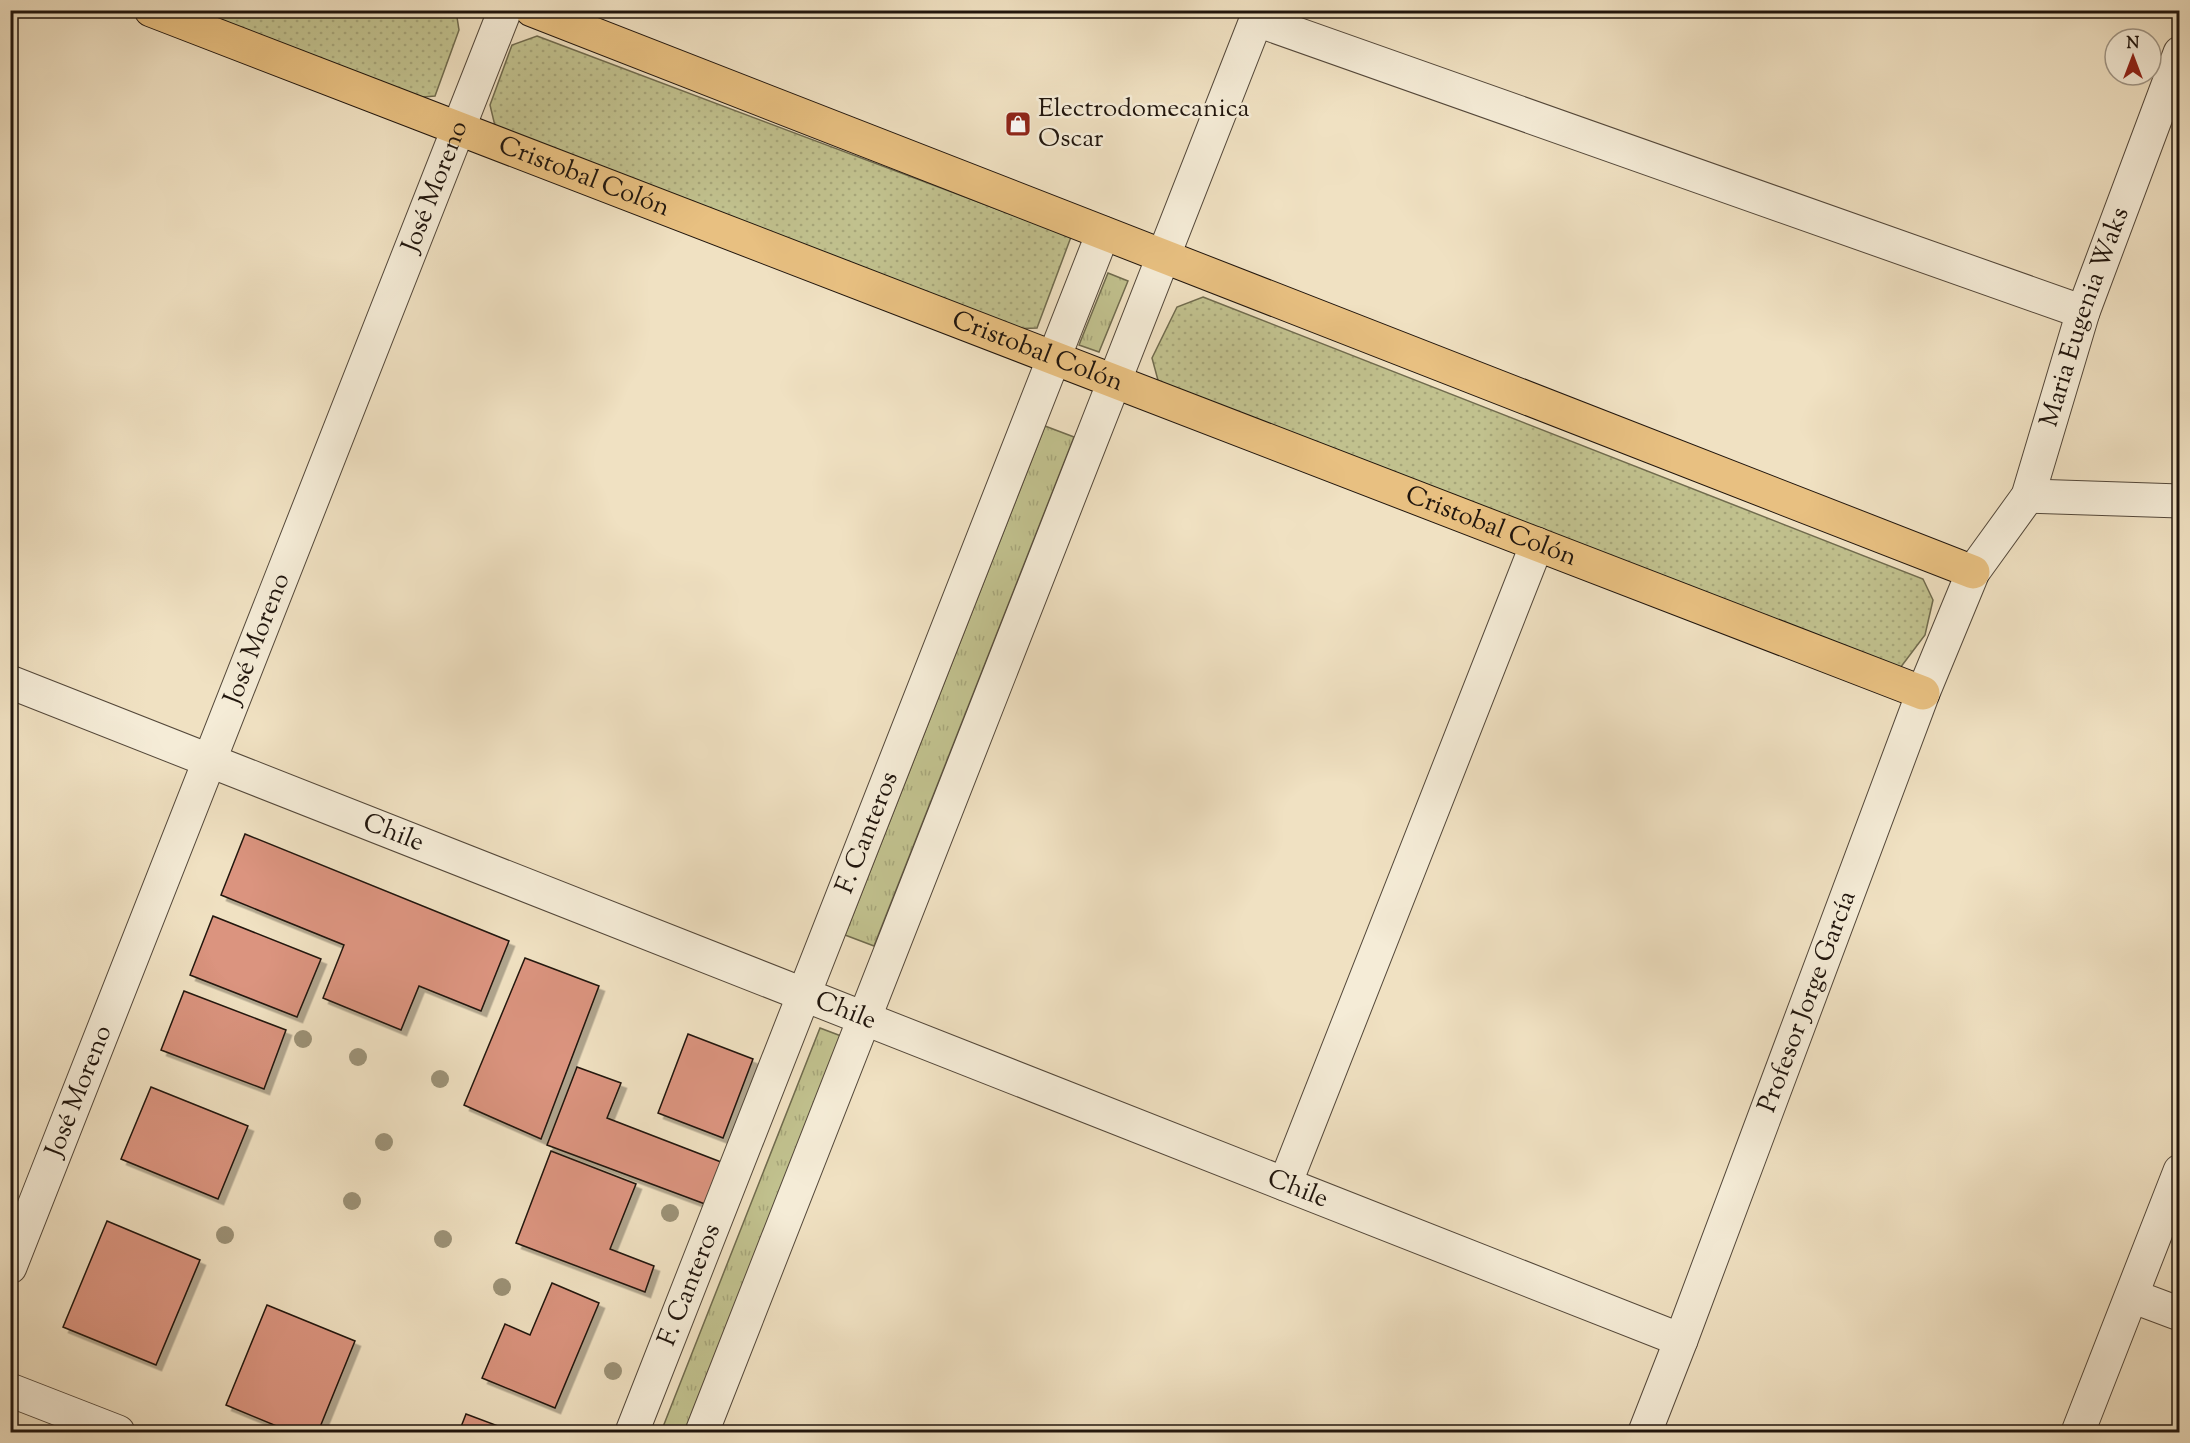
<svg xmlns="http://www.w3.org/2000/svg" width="2190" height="1443" viewBox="0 0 2190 1443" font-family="'Sorts Mill Goudy',serif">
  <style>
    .grass { fill: url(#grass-tufts); stroke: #706b4e; stroke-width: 1.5 }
    .park { fill: url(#park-dots); stroke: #706b4e; stroke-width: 1.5 }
    .building { fill: #db947f; stroke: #20150d; stroke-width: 1.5; filter: url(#shadow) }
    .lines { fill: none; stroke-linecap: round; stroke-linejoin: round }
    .minor-casing { stroke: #54483a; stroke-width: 35 }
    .major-casing { stroke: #20150d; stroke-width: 35 }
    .minor { stroke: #f5ecd7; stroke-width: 33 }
    .major { stroke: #e8c081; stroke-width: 33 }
    .tree { fill: #9c9277 }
    .labels { text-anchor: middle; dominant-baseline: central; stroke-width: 5; stroke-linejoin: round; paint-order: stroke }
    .poi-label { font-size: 26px; fill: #20150d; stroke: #f5ecd7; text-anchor: start }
    .street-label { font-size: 26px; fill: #20150d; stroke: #f5ecd7 }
  </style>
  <defs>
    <pattern id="grass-tufts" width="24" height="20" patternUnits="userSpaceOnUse" patternTransform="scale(1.5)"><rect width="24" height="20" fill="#c1c18e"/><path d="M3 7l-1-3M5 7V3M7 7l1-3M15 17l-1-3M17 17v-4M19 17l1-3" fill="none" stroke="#a6a579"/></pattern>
    <pattern id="park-dots" width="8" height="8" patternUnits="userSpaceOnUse" patternTransform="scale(1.5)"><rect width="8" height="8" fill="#c1c18e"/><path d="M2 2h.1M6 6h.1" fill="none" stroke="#a6a579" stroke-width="1.8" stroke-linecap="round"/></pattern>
    <filter id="shadow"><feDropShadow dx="5.5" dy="5.5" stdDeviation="0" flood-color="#0004"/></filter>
  </defs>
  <rect width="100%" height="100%" fill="#f0e1c2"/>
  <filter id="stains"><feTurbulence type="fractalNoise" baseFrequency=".00333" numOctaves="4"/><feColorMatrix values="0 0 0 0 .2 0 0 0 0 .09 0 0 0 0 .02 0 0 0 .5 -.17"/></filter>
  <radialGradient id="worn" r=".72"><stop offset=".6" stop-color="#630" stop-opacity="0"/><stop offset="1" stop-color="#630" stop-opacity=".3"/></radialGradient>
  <g class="grass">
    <path d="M1108,273l20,8 -29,71 -20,-7z"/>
    <path d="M1045,426l29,11 -200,509 -29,-11z"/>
    <path d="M820,1028l29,11 -155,393h-33z"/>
  </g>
  <g class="park">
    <path d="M184,11h272l3,19 -24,66 -24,2z"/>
    <path d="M537,36l534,201 -34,91 -29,1 -513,-203 -5,-21 22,-60z"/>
    <path d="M1203,297l720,282 10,21 -8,35 -28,37 -738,-288 -7,-26 25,-51z"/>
  </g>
  <g class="building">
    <path d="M245,834l264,107 -28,70 -62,-25 -18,44 -78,-32 21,-53 -123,-50z"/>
    <path d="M213,916l108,43 -24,58 -107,-42z"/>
    <path d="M525,958l74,28 -58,153 -77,-34z"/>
    <path d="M184,991l102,39 -22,59 -103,-39z"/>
    <path d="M688,1034l65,25 -30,79 -65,-25z"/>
    <path d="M577,1067l44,16 -14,35 114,44 -16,42 -158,-59z"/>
    <path d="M151,1087l97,39 -30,73 -97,-40z"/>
    <path d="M551,1151l85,33 -26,65 44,17 -9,26 -129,-49z"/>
    <path d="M107,1221l93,39 -44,105 -93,-38z"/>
    <path d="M552,1283l47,20 -44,105 -73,-30 23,-54 25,11z"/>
    <path d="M267,1305l88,36 -37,91h-27l-65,-27z"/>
    <path d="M466,1414l48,18h-55z"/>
  </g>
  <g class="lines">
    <defs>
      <g id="minor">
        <path d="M1257,20l826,292"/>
        <path d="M2028,496l152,5"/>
        <path id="s1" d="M10,682l1671,658"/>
        <path d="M1285,1184l252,-640"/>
        <path id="s2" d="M10,1267l495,-1257"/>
        <path d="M2132,1296l48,18"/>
        <path d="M10,1390l108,42"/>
        <path id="s3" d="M632,1432l471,-1199"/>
        <path d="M702,1432l558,-1422"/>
        <path id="s4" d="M1645,1432l36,-92 242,-647 50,-121 55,-76 55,-184 97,-259"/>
        <path d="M2078,1432l102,-261"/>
      </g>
      <g id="major">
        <path id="s5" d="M151,10l1772,683"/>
        <path d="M532,10l1441,562"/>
      </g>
    </defs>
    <use href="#minor" class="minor-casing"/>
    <use href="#major" class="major-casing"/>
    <use href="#minor" class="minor"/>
    <use href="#major" class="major"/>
  </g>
  <g class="tree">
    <circle cx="303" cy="1039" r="9"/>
    <circle cx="358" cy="1057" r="9"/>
    <circle cx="440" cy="1079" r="9"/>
    <circle cx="384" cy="1142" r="9"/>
    <circle cx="352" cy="1201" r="9"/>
    <circle cx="670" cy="1213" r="9"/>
    <circle cx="225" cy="1235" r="9"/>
    <circle cx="443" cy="1239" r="9"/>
    <circle cx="502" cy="1287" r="9"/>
    <circle cx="613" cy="1371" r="9"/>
  </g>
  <defs>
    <symbol id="shop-square" viewBox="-11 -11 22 22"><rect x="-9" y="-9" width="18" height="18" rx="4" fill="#8f2418" stroke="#f5ecd7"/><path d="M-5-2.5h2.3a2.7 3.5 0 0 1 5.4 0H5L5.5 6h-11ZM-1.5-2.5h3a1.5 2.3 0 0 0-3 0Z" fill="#fff"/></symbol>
  </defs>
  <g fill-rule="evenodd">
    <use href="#shop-square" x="1003" y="109" width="30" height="30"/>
  </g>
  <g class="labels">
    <g class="poi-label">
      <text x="1038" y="109">Electrodomecanica<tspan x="1038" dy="30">Oscar</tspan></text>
    </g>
    <g class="street-label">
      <text stroke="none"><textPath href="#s5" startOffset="464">Cristobal Colón</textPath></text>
      <text stroke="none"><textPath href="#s2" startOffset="1161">José Moreno</textPath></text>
      <text stroke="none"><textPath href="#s4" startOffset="1202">Maria Eugenia Waks</textPath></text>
      <text stroke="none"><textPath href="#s5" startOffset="950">Cristobal Colón</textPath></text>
      <text stroke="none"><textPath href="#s5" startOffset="1436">Cristobal Colón</textPath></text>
      <text stroke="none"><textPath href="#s2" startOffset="675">José Moreno</textPath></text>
      <text stroke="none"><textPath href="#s1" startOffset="412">Chile</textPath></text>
      <text stroke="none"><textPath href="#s3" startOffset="644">F. Canteros</textPath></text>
      <text stroke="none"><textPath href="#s4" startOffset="460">Profesor Jorge García</textPath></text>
      <text stroke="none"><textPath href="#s1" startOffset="898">Chile</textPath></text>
      <text stroke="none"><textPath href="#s2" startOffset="189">José Moreno</textPath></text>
      <text stroke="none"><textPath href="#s1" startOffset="1384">Chile</textPath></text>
      <text stroke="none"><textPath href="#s3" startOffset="158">F. Canteros</textPath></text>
    </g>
  </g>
  <rect width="2190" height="1443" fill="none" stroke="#f0e1c2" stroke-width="36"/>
  <rect x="12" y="12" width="2166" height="1419" fill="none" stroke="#20150d" stroke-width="3"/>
  <rect x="18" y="18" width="2154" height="1407" fill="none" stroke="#20150d" stroke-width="1.5"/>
  <g transform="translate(2133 57)"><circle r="28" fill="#f5ecd7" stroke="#a09686" stroke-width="1.5"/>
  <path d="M0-4.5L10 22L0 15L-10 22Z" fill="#8f2418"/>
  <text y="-9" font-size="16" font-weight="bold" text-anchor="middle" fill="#20150d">N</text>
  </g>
  <rect width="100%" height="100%" filter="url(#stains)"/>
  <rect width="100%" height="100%" fill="url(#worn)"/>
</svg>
